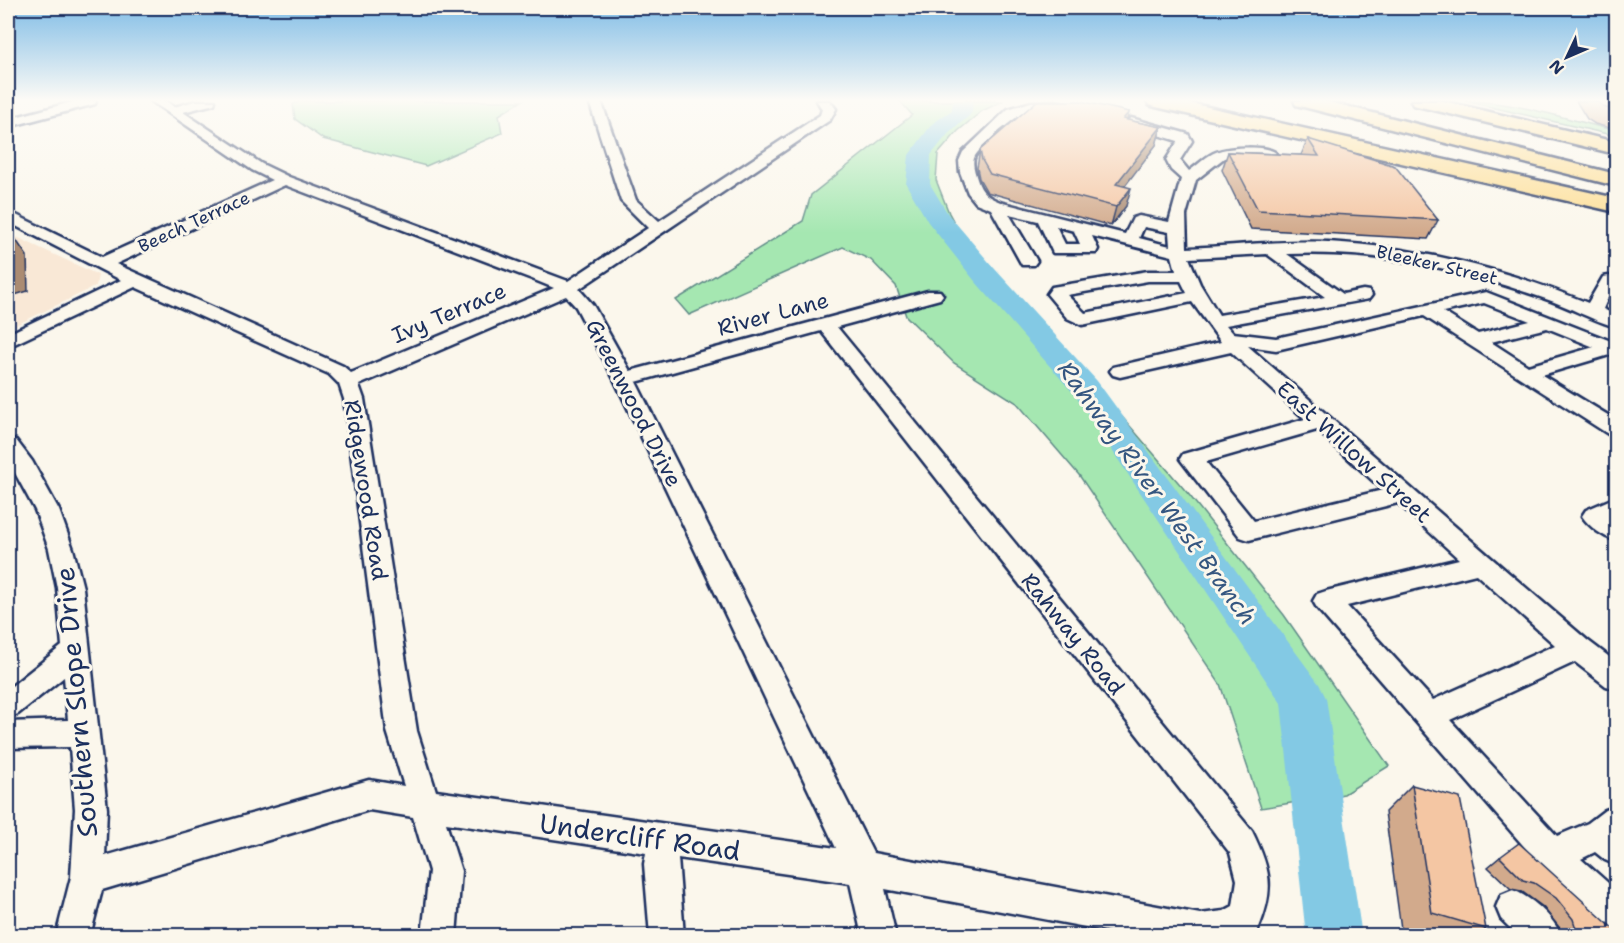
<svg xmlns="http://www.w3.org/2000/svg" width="1624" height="943" viewBox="0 0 1624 943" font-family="'Shantell Sans',sans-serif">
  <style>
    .built { fill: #f9e8d6 }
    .green { fill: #a5e7b1; stroke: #608b88; stroke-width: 1.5 }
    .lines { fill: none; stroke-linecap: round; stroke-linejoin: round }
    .river { fill: #83c9e4; fill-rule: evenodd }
    .minor-casing { stroke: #1b2f5e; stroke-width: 5 }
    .highway-casing { stroke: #1b2f5e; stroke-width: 5 }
    .minor { fill: #fbf7ec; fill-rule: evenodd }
    .highway { fill: #fdde96; fill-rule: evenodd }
    .wall { fill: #d2aa8c; stroke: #1b2f5e; stroke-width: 1.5 }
    .shaded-wall { fill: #ab8b72; stroke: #1b2f5e; stroke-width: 1.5 }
    .building { fill: #f4c6a3; stroke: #1b2f5e; stroke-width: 1.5 }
    .labels { text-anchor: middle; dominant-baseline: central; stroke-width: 6; stroke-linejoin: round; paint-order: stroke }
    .far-street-label { font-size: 18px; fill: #1b2f5e; stroke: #fbf7ec }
    .street-label { font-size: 22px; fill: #1b2f5e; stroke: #fbf7ec }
    .water-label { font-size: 24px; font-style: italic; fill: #355680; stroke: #fbf7ec }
    .near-street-label { font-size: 27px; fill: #1b2f5e; stroke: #fbf7ec }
  </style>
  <rect width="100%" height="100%" fill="#fbf7ec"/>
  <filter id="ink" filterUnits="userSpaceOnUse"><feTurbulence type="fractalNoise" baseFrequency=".0167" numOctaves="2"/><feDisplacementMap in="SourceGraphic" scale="12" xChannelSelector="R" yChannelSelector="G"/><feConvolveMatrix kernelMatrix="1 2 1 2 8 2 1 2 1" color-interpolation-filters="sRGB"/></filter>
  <g filter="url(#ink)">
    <path class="built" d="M8,233l90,42 -2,11 -88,43z"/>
    <g class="green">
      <path d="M303,101h219l-23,14 3,18 -76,33 -103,-27 -28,-20 -2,-15z"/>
      <path d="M900,101h103l-21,10 -24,20 -20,23 -2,26 13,33 19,35 143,156 79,92 94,119 105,151 -45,28 -83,14 -41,-124 -141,-209 -62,-72 -63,-40 -48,-47 -10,-30 -25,-26 -28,-13 -154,68 -13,-15 127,-79 8,-26 101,-80z"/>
      <path d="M1465,101c50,0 102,18 151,30v5z"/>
    </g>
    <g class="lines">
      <path class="river" d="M953,101h20l-1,11 -3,4 -21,18 -17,21 -1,29 18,30 46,54 103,113 222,303 7,14 36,238h-56l-25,-233 -206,-308 -101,-115 -46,-58 -22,-38 3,-29 23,-31 20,-14z"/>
      <defs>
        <g id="minor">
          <path d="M76,101h20l-1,3 -87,23v-8z"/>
          <path d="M151,101h15l8,6 21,-6h20l-1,3 -31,8 79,52 27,13 279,104 80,-53 -27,-27 -32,-100h12l35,99 23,21 161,-106 2,-6 -5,-8h13l6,8 -6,11 -251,169 14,16 37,66 298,-80h12l3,4 -3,4 -103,28 415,504c19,39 23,58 6,99l-10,6h-115l-248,-47 11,47h-34l-12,-53 -172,-25 6,78h-34l-6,-72 2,-11 -200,-30 15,48 -5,65h-34l7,-65 -16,-54 -44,-7 -267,80 -12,46h-34l15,-59 4,-68 -5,-62 -62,1v-26l60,-2 -4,-43 -46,37 -10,4v-29l54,-43 -5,-58 -8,-39 -14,-39 -27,-50v-22l8,2 16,21 27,49 14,39 10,39 24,221 -2,47 264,-76 35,6 -17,-55 -43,-332 -5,-15 -10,-10 -194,-87 -127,60v-13l113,-54 -113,-58v-11l94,46 170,-77 -20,-10zM285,185l247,94 22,9 -203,85 -8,-7 -227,-102zM566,296l10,11 38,72 222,469 -400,-57 -19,-60 -53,-332 -5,-14zM821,331l409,522 7,27 -4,26 -9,5 -24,3 -327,-61 -237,-471z"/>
          <path d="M1055,101l11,2 1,3c-7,7 -24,1 -35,3 -13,3 -50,36 -57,47 -4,7 0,16 2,23 4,14 12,19 26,24l122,31 8,-16 6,-2 30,6 12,-43 -10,-9 -5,-10 12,-19 -52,-16 -2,-3 7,-4 57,16 4,7 -12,19 9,11c9,-6 18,-16 27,-19 12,-5 52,-7 60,1l-7,4 -32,-1 -13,2 -28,22 -10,35 1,33c46,-2 94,-8 141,-6 89,5 177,27 260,61l15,-26 6,-1 7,3 -13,30 13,6v12c-25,-7 -48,-21 -73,-29 -86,-30 -163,-48 -256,-44l56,40 20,-4 6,1 3,4 -3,4 -143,26 7,8 43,5 210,-46 130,51v10l-74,22 74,45v16l-8,-2 -184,-118 -148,34 -28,-4 241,210 98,84 29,22v28l-10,-4 -31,-24 -125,58 107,116 31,-13 17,-13 11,-4v59l-11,-5 -10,-8 -14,7 35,31v39l-12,-5 -63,-58 -224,-258 -4,-7 4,-7 9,-3 133,-32 -61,-56 -149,37 -9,-3 -60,-78 3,-5 122,-35 -74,-67 -111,25 -7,-2 -3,-4 3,-4 108,-25 -29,-40 -110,23 -15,-7 -20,-24 5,-7 96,-16h28l-4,-15 -80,-20 6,13 -2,4h-43l-15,-32 -29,-7 28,47 -3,4h-12l-31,-56 -15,-6 -8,-10 -8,-21 -1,-11 4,-9 45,-43 23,-7zM1056,226l18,5 6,13h-15zM1144,227l25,5 1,14 -31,-8zM1267,254l58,43 -106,18 -19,-31 -11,-26zM1148,281h33l6,12 -102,20 -18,-18zM1484,303l46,18 -52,13 -35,-22zM1547,328l47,19 -66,19 -37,-24zM1317,430l66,60 -129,31 -48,-59zM1476,574l79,71 -122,55 -86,-94z"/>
          <path d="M1616,497v18l-4,2 4,3v21c-12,-4 -27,-14 -34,-25l4,-6z"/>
          <path d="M1513,890c19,8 40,26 48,46h-43l-17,-17 -5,-12 5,-12z"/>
        </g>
        <g id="highway">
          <path d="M1147,101h34l435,97v14l-460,-105 -7,-2z"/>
          <path d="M1294,101h31l291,73v12l-320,-81z"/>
          <path d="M1411,101h32l173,41v12l-203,-49z"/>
        </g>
      </defs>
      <use href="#minor" class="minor-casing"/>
      <use href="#highway" class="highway-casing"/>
      <use href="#minor" class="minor"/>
      <use href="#highway" class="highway"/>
    </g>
    <g class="wall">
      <path d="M1576,101h41v29l-22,-6 -8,-5z"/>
      <path d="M1129,112l-2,8 34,7 -5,18 -32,41 2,20 -15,20 -124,-34 -8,-14 -2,-10 3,-18z"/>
      <path d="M1308,139l130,81 -10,19 -177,-10 -29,-59 6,-18 73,3z"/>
      <path d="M1412,785l74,144 -9,7h-75l-17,-124z"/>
      <path d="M1500,857l117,79h-56l-2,-9 -16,-20 -22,-16 -10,-2 -23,-22z"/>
    </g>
    <g class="shaded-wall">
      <path d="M1129,112l-4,17 -2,-10z"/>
      <path d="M1161,127l-5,18 -44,58 4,-19z"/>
      <path d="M1131,188l-5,18 -15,20 5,-19z"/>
      <path d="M14,237l13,19 1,35 -20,6v-24z"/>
    </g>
    <g class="building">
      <path d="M1037,101h43l49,11 -6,7 38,8 -45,57 15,4 -15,19 -126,-33 -8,-14 -2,-10z"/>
      <path d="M1596,101h21v9l-11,-2z"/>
      <path d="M1308,139l87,27 43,54 -180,-10 -30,-58 91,4z"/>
      <path d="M14,237v35l-6,1v-35z"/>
      <path d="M1412,785l48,13 26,131 -54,-16z"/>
      <path d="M1519,843l98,89v4h-35l-6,-7 -3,-10 -17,-21 -22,-15 -11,-3 -23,-23z"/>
    </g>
  </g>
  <linearGradient id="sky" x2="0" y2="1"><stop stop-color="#7fbce6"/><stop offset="0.43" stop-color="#fdfbf6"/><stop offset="1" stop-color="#fdfbf6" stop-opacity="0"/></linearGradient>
  <rect width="1624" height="233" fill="url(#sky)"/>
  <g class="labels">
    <g class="far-street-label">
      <text transform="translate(194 222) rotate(-25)">Beech Terrace</text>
      <text transform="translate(1437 265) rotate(13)">Bleeker Street</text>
    </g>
    <g class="street-label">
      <text transform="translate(449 313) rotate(-23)">Ivy Terrace</text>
      <text transform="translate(773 314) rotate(-15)">River Lane</text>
      <text transform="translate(634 403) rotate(63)">Greenwood Drive</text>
      <text transform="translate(1354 452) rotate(42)">East Willow Street</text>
      <text transform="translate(366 490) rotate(81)">Ridgewood Road</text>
      <text transform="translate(1073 634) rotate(51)">Rahway Road</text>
    </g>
    <g class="water-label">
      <text transform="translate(1157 493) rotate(54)">Rahway River West Branch</text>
    </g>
    <g class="near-street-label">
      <text transform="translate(76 702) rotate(-95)">Southern Slope Drive</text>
      <text transform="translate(640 837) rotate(8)">Undercliff Road</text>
    </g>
  </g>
  <rect width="1624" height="943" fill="none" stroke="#fbf7ec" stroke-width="30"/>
  <rect x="15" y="15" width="1594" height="913" fill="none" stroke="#1b2f5e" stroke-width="2" filter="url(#ink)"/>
  <g transform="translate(1567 57) rotate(226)" stroke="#fbf7ec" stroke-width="4.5" paint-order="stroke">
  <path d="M0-4.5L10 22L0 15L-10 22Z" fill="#1b2f5e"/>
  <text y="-9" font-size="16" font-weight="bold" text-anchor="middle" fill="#1b2f5e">N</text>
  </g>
</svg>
